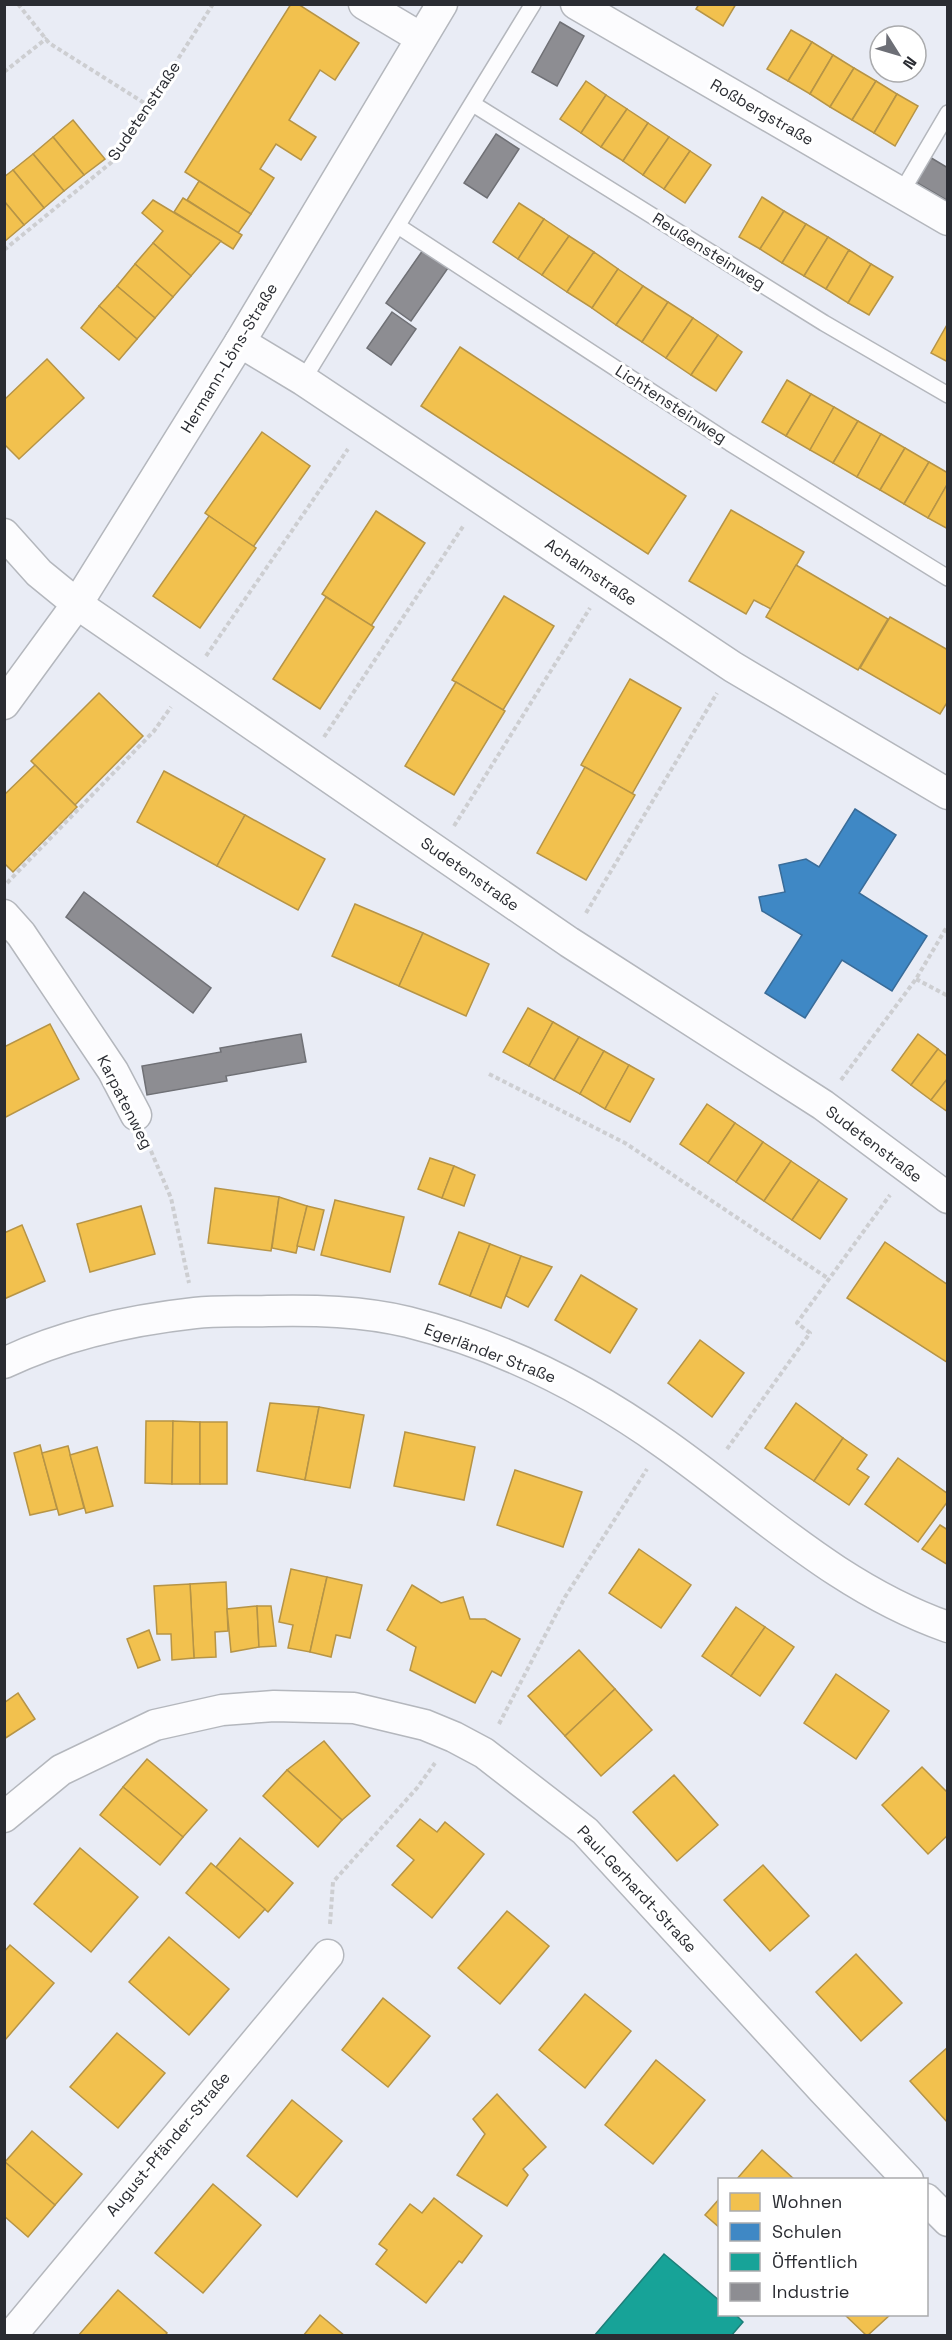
<svg xmlns="http://www.w3.org/2000/svg" width="952" height="2340" viewBox="0 0 952 2340" font-family="'Space Grotesk',sans-serif">
  <style>
    .homes { fill: #f2c14e; stroke: #b69446; stroke-width: 1.5 }
    .schools { fill: #3f88c5; stroke: #396c99; stroke-width: 1.5 }
    .public { fill: #17a398; stroke: #1d7f79; stroke-width: 1.5 }
    .industry { fill: #8d8d92; stroke: #6f7075; stroke-width: 1.5 }
    .lines { fill: none; stroke-linecap: round; stroke-linejoin: round }
    .lane-casing { stroke: #b4b7bd; stroke-width: 18 }
    .street-casing { stroke: #b4b7bd; stroke-width: 33 }
    .path { stroke: #cdced1; stroke-width: 4; stroke-dasharray: 4.5 3; stroke-linecap: butt }
    .lane { stroke: #fcfcfe; stroke-width: 15 }
    .street { stroke: #fcfcfe; stroke-width: 30 }
    .labels { text-anchor: middle; dominant-baseline: central; stroke-width: 6; stroke-linejoin: round; paint-order: stroke }
    .street-label { font-size: 16px; fill: #2a2c32; stroke: #fff }
  </style>
  <rect width="100%" height="100%" fill="#e9ecf5"/>
  <g class="homes">
    <path d="M291,4h7l61,39 -24,37 -15,-10 -31,50 27,17 -15,23 -25,-16 -16,25 14,9 -23,36 -66,-42z"/>
    <path d="M699,4h37l-13,22 -27,-17z"/>
    <path d="M791,30l21,12 -24,39 -21,-12z"/>
    <path d="M812,42l21,13 -23,39 -22,-13z"/>
    <path d="M833,55l21,13 -24,39 -20,-13z"/>
    <path d="M854,68l22,13 -24,39 -22,-13z"/>
    <path d="M586,81l20,14 -25,38 -21,-14z"/>
    <path d="M876,81l21,13 -23,39 -22,-13z"/>
    <path d="M897,94l21,12 -23,40 -21,-13z"/>
    <path d="M606,95l21,14 -26,38 -20,-14z"/>
    <path d="M627,109l21,14 -25,38 -22,-14z"/>
    <path d="M73,120l32,39 -21,16 -31,-38z"/>
    <path d="M648,123l21,14 -26,38 -20,-14z"/>
    <path d="M53,137l31,38 -20,16 -31,-37z"/>
    <path d="M669,137l21,14 -26,38 -21,-14z"/>
    <path d="M690,151l21,14 -26,38 -21,-14z"/>
    <path d="M33,154l31,37 -20,17 -31,-38z"/>
    <path d="M13,170l31,38 -20,17 -20,-24v-24z"/>
    <path d="M199,181l52,33 -13,19 -51,-33z"/>
    <path d="M762,197l22,14 -24,38 -21,-12z"/>
    <path d="M183,198l59,37 -9,14 -59,-37z"/>
    <path d="M153,200l68,41 -30,35 -38,-33 10,-12 -21,-18z"/>
    <path d="M4,201l20,24 -20,17z"/>
    <path d="M519,203l25,16 -26,40 -25,-17z"/>
    <path d="M784,211l22,13 -24,39 -22,-14z"/>
    <path d="M544,219l25,17 -27,39 -24,-16z"/>
    <path d="M806,224l22,13 -24,39 -22,-13z"/>
    <path d="M569,236l25,16 -27,40 -25,-17z"/>
    <path d="M828,237l21,13 -23,39 -22,-13z"/>
    <path d="M153,243l38,33 -18,21 -38,-33z"/>
    <path d="M849,250l22,14 -23,39 -22,-14z"/>
    <path d="M594,252l24,17 -26,39 -25,-16z"/>
    <path d="M135,264l38,33 -18,21 -38,-32z"/>
    <path d="M871,264l22,13 -24,38 -21,-12z"/>
    <path d="M618,269l25,17 -27,39 -24,-17z"/>
    <path d="M117,286l38,32 -18,21 -38,-33z"/>
    <path d="M643,286l25,16 -26,40 -26,-17z"/>
    <path d="M668,302l25,16 -27,40 -24,-16z"/>
    <path d="M99,306l38,33 -18,21 -38,-32z"/>
    <path d="M693,318l25,17 -27,40 -25,-17z"/>
    <path d="M948,323v39l-17,-9z"/>
    <path d="M718,335l24,17 -26,39 -25,-16z"/>
    <path d="M460,347l226,149 -38,58 -227,-148z"/>
    <path d="M47,359l37,39 -65,61 -15,-15v-44z"/>
    <path d="M787,380l24,14 -25,42 -24,-14z"/>
    <path d="M811,394l23,13 -24,43 -24,-14z"/>
    <path d="M834,407l24,14 -25,42 -23,-13z"/>
    <path d="M858,421l23,13 -24,43 -24,-14z"/>
    <path d="M262,432l48,34 -57,81 -48,-34z"/>
    <path d="M881,434l24,14 -25,42 -23,-13z"/>
    <path d="M905,448l24,14 -25,42 -24,-14z"/>
    <path d="M929,462l19,11v10l-20,35 -24,-14z"/>
    <path d="M948,483v46l-20,-11z"/>
    <path d="M731,510l73,42 -33,57 -17,-9 -8,14 -57,-33z"/>
    <path d="M376,511l49,32 -54,83 -49,-32z"/>
    <path d="M209,516l47,32 -56,80 -47,-32z"/>
    <path d="M796,565l92,54 -30,51 -92,-53z"/>
    <path d="M504,596l50,30 -51,84 -51,-30z"/>
    <path d="M326,597l48,30 -54,82 -47,-30z"/>
    <path d="M890,617l58,33v51l-8,13 -80,-46z"/>
    <path d="M630,679l51,29 -49,86 -51,-29z"/>
    <path d="M456,682l49,29 -51,84 -49,-29z"/>
    <path d="M99,693l44,43 -68,69 -44,-44z"/>
    <path d="M35,765l42,42 -64,65 -9,-9v-68z"/>
    <path d="M585,767l50,28 -49,85 -49,-27z"/>
    <path d="M164,771l81,44 -28,51 -80,-44z"/>
    <path d="M245,815l80,44 -27,51 -81,-44z"/>
    <path d="M355,904l68,29 -24,53 -67,-30z"/>
    <path d="M423,933l66,31 -23,52 -67,-30z"/>
    <path d="M528,1008l25,14 -24,44 -26,-14z"/>
    <path d="M553,1022l26,15 -25,43 -25,-14z"/>
    <path d="M50,1024l29,55 -75,39v-71z"/>
    <path d="M918,1034l20,15 -27,36 -19,-15z"/>
    <path d="M579,1037l25,14 -24,43 -26,-14z"/>
    <path d="M938,1049l10,8v21l-17,22 -20,-15z"/>
    <path d="M604,1051l25,14 -24,44 -25,-15z"/>
    <path d="M629,1065l25,14 -24,43 -25,-13z"/>
    <path d="M948,1078v34l-17,-12z"/>
    <path d="M707,1104l28,19 -27,40 -28,-19z"/>
    <path d="M735,1123l28,19 -27,40 -28,-19z"/>
    <path d="M763,1142l28,19 -27,40 -28,-19z"/>
    <path d="M430,1158l24,8 -12,32 -24,-9z"/>
    <path d="M791,1161l28,19 -27,40 -28,-19z"/>
    <path d="M454,1166l21,9 -11,31 -22,-8z"/>
    <path d="M819,1180l28,19 -27,40 -28,-19z"/>
    <path d="M215,1188l64,9 -8,54 -63,-8z"/>
    <path d="M279,1197l28,9 -11,47 -24,-5z"/>
    <path d="M335,1200l69,17 -14,55 -69,-17z"/>
    <path d="M141,1206l14,48 -65,18 -13,-48z"/>
    <path d="M307,1206l17,4 -10,40 -17,-4z"/>
    <path d="M22,1225l23,56 -41,18v-66z"/>
    <path d="M459,1232l31,12 -20,52 -31,-12z"/>
    <path d="M885,1242l63,43v78l-101,-65z"/>
    <path d="M490,1244l31,12 -20,52 -31,-12z"/>
    <path d="M521,1256l31,11 -24,40 -22,-11z"/>
    <path d="M581,1275l56,34 -27,44 -55,-33z"/>
    <path d="M700,1340l44,33 -32,44 -44,-34z"/>
    <path d="M270,1403l49,4 -14,73 -48,-9z"/>
    <path d="M796,1403l47,35 -29,43 -49,-33z"/>
    <path d="M319,1407l45,8 -14,73 -45,-8z"/>
    <path d="M146,1421h27l-1,63 -27,-1z"/>
    <path d="M173,1421l27,1v62h-28z"/>
    <rect x="200" y="1422" width="27" height="62"/>
    <path d="M405,1432l70,15 -11,53 -70,-14z"/>
    <path d="M843,1438l24,17 -10,14 12,8 -20,28 -35,-24z"/>
    <path d="M40,1445l17,64 -27,6 -16,-62z"/>
    <path d="M68,1446l16,62 -25,7 -17,-62z"/>
    <path d="M97,1447l16,59 -27,7 -16,-58z"/>
    <path d="M898,1458l50,36v7l-30,41 -53,-38z"/>
    <path d="M515,1470l67,22 -19,55 -66,-22z"/>
    <path d="M940,1525l8,5v35l-26,-16z"/>
    <path d="M639,1549l52,36 -30,43 -52,-35z"/>
    <path d="M291,1569l36,8 -17,75 -22,-4 5,-23 -14,-3z"/>
    <path d="M327,1577l35,8 -12,53 -14,-3 -5,22 -21,-5z"/>
    <path d="M226,1582l2,49 -13,1 1,25 -22,1 -4,-74z"/>
    <path d="M190,1584l4,74 -22,2 -1,-26h-14l-3,-48z"/>
    <path d="M412,1585l29,18 22,-6 7,22h15l35,20 -19,37 -9,-5 -17,32 -65,-33 6,-23 -29,-17z"/>
    <path d="M257,1606l2,41 -28,5 -4,-43z"/>
    <path d="M257,1606h14l5,40 -17,1z"/>
    <path d="M736,1607l29,20 -34,49 -29,-20z"/>
    <path d="M765,1627l29,20 -34,49 -29,-20z"/>
    <path d="M149,1630l11,30 -22,8 -11,-29z"/>
    <path d="M579,1650l36,39 -50,47 -37,-40z"/>
    <path d="M836,1674l53,37 -33,48 -52,-36z"/>
    <path d="M615,1689l37,41 -51,46 -36,-40z"/>
    <path d="M18,1693l17,26 -31,20v-36z"/>
    <path d="M324,1741l46,55 -28,24 -55,-50z"/>
    <path d="M147,1759l60,51 -24,27 -60,-50z"/>
    <path d="M922,1767l26,26v42l-20,19 -46,-49z"/>
    <path d="M287,1770l55,50 -24,27 -55,-51z"/>
    <path d="M674,1775l44,50 -41,36 -44,-49z"/>
    <path d="M123,1787l60,50 -23,28 -60,-50z"/>
    <path d="M420,1819l17,13 8,-10 39,32 -52,64 -40,-33 22,-25 -17,-14z"/>
    <path d="M240,1838l53,45 -25,29 -52,-45z"/>
    <path d="M80,1848l58,49 -47,55 -57,-48z"/>
    <path d="M211,1863l54,46 -26,29 -53,-45z"/>
    <path d="M763,1865l46,51 -39,35 -46,-51z"/>
    <path d="M507,1911l42,35 -49,58 -42,-36z"/>
    <path d="M169,1937l60,52 -40,46 -60,-53z"/>
    <path d="M10,1945l44,38 -49,57 -1,-88z"/>
    <path d="M856,1954l46,49 -41,38 -45,-49z"/>
    <path d="M585,1994l46,37 -46,57 -46,-38z"/>
    <path d="M383,1998l47,38 -42,51 -46,-37z"/>
    <path d="M117,2033l48,40 -47,55 -48,-41z"/>
    <path d="M948,2047v76l-38,-42z"/>
    <path d="M656,2060l49,40 -52,64 -48,-39z"/>
    <path d="M497,2094l49,53 -23,22 5,6 -21,31 -50,-31 28,-41 -12,-15z"/>
    <path d="M292,2100l50,41 -45,56 -50,-41z"/>
    <path d="M32,2131l50,43 -27,31 -50,-43z"/>
    <path d="M762,2150l33,30h-59z"/>
    <path d="M5,2162l50,43 -27,32 -24,-21z"/>
    <path d="M213,2184l48,41 -58,68 -48,-40z"/>
    <path d="M434,2198l48,38 -20,27 -3,-2 -33,42 -50,-39 11,-14 -8,-6 31,-40 12,9z"/>
    <path d="M720,2198v30l-15,-13z"/>
    <path d="M118,2290l49,43 -2,3h-87z"/>
    <path d="M844,2314h47l-24,22z"/>
    <path d="M320,2315l25,21h-42z"/>
  </g>
  <path class="schools" d="M855,809l41,26 -37,58 68,43 -35,55 -50,-31 -37,58 -40,-25 37,-58 -40,-24 -3,-14 26,-5 -6,-27 27,-6 13,8z"/>
  <path class="public" d="M664,2254l56,47v13h15l8,8 -12,14h-137z"/>
  <g class="industry">
    <path d="M560,22l24,14 -27,50 -25,-14z"/>
    <path d="M496,134l23,15 -32,49 -23,-15z"/>
    <path d="M928,156l20,12v33l-34,-20z"/>
    <path d="M423,250l25,18 -37,53 -25,-18z"/>
    <path d="M392,312l24,17 -25,36 -24,-17z"/>
    <path d="M84,892l127,96 -18,25 -127,-96z"/>
    <path d="M301,1034l5,28 -80,14 1,5 -80,14 -5,-29 79,-14 -1,-4z"/>
  </g>
  <g class="lines">
    <defs>
      <g id="lane">
        <path d="M473,104l351,219 124,72"/>
        <path d="M901,193l47,-80"/>
        <path d="M398,226l332,217 218,135"/>
        <path d="M303,380l230,-376"/>
      </g>
      <g id="street">
        <path d="M364,4l57,34"/>
        <path d="M576,4l372,216"/>
        <path d="M240,342l63,38 430,287 215,127"/>
        <path d="M4,534l35,39 38,31 492,338 254,163 125,93"/>
        <path d="M4,704l73,-100 163,-262 202,-338"/>
        <path d="M4,915l17,19 92,137 23,44"/>
        <path d="M4,1363c59,-28 127,-43 191,-50 24,-3 49,-1 73,-2 46,-1 94,0 140,11 92,23 180,67 257,122 92,65 174,145 283,183"/>
        <path d="M4,1817l57,-47 94,-45 67,-15 52,-4 80,2 71,17 29,12 30,16 101,78 238,259 85,90"/>
        <path d="M926,2199l22,22"/>
        <path d="M11,2336l317,-381"/>
      </g>
    </defs>
    <use href="#lane" class="lane-casing"/>
    <use href="#street" class="street-casing"/>
    <g class="path">
      <path d="M18,4l31,39 100,63"/>
      <path d="M4,72l43,-34"/>
      <path d="M4,250l109,-89 100,-157"/>
      <path d="M206,656l142,-207"/>
      <path d="M324,737l140,-212"/>
      <path d="M454,826l136,-218"/>
      <path d="M7,883l147,-152 17,-24"/>
      <path d="M586,913l131,-220"/>
      <path d="M916,979l32,17"/>
      <path d="M489,1074l136,69 204,136"/>
      <path d="M841,1080l75,-101 32,-54"/>
      <path d="M148,1144l23,54 18,85"/>
      <path d="M727,1449l83,-116 -13,-10 93,-128"/>
      <path d="M499,1724l66,-127 82,-128"/>
      <path d="M330,1924l3,-42 84,-94 18,-25"/>
    </g>
    <use href="#lane" class="lane"/>
    <use href="#street" class="street"/>
  </g>
  <g class="labels">
    <g class="street-label">
      <text transform="translate(144 111) rotate(-56)">Sudetenstraße</text>
      <text transform="translate(762 112) rotate(30)">Roßbergstraße</text>
      <text transform="translate(709 251) rotate(32)">Reußensteinweg</text>
      <text transform="translate(229 358) rotate(-59)">Hermann-Löns-Straße</text>
      <text transform="translate(671 404) rotate(33)">Lichtensteinweg</text>
      <text transform="translate(591 572) rotate(34)">Achalmstraße</text>
      <text transform="translate(470 874) rotate(35)">Sudetenstraße</text>
      <text transform="translate(125 1102) rotate(63)">Karpatenweg</text>
      <text transform="translate(874 1144) rotate(37)">Sudetenstraße</text>
      <text transform="translate(490 1353) rotate(21)">Egerländer Straße</text>
      <text transform="translate(637 1889) rotate(47)">Paul-Gerhardt-Straße</text>
      <text transform="translate(168 2144) rotate(-50)">August-Pfänder-Straße</text>
    </g>
  </g>
  <rect width="952" height="2340" fill="none" stroke="#2a2c32" stroke-width="12"/>
  <rect x="718" y="2178" width="210" height="138" fill="#ffffff" stroke="#aaabad" stroke-width="1.5"/>
  <rect x="730" y="2193" width="30" height="18" fill="#f2c14e" stroke="#aaabad" stroke-width="1.5"/>
  <text x="772" y="2208" font-size="18" fill="#2a2c32">Wohnen</text>
  <rect x="730" y="2223" width="30" height="18" fill="#3f88c5" stroke="#aaabad" stroke-width="1.5"/>
  <text x="772" y="2238" font-size="18" fill="#2a2c32">Schulen</text>
  <rect x="730" y="2253" width="30" height="18" fill="#17a398" stroke="#aaabad" stroke-width="1.5"/>
  <text x="772" y="2268" font-size="18" fill="#2a2c32">Öffentlich</text>
  <rect x="730" y="2283" width="30" height="18" fill="#8d8d92" stroke="#aaabad" stroke-width="1.5"/>
  <text x="772" y="2298" font-size="18" fill="#2a2c32">Industrie</text>
  <g transform="translate(898 54) rotate(127)"><circle r="28" fill="#ffffff" stroke="#aaabad" stroke-width="1.5"/>
  <path d="M0-4.5L10 22L0 15L-10 22Z" fill="#6d6f76"/>
  <text y="-9" font-size="16" font-weight="bold" text-anchor="middle" fill="#2a2c32">N</text>
  </g>
</svg>
